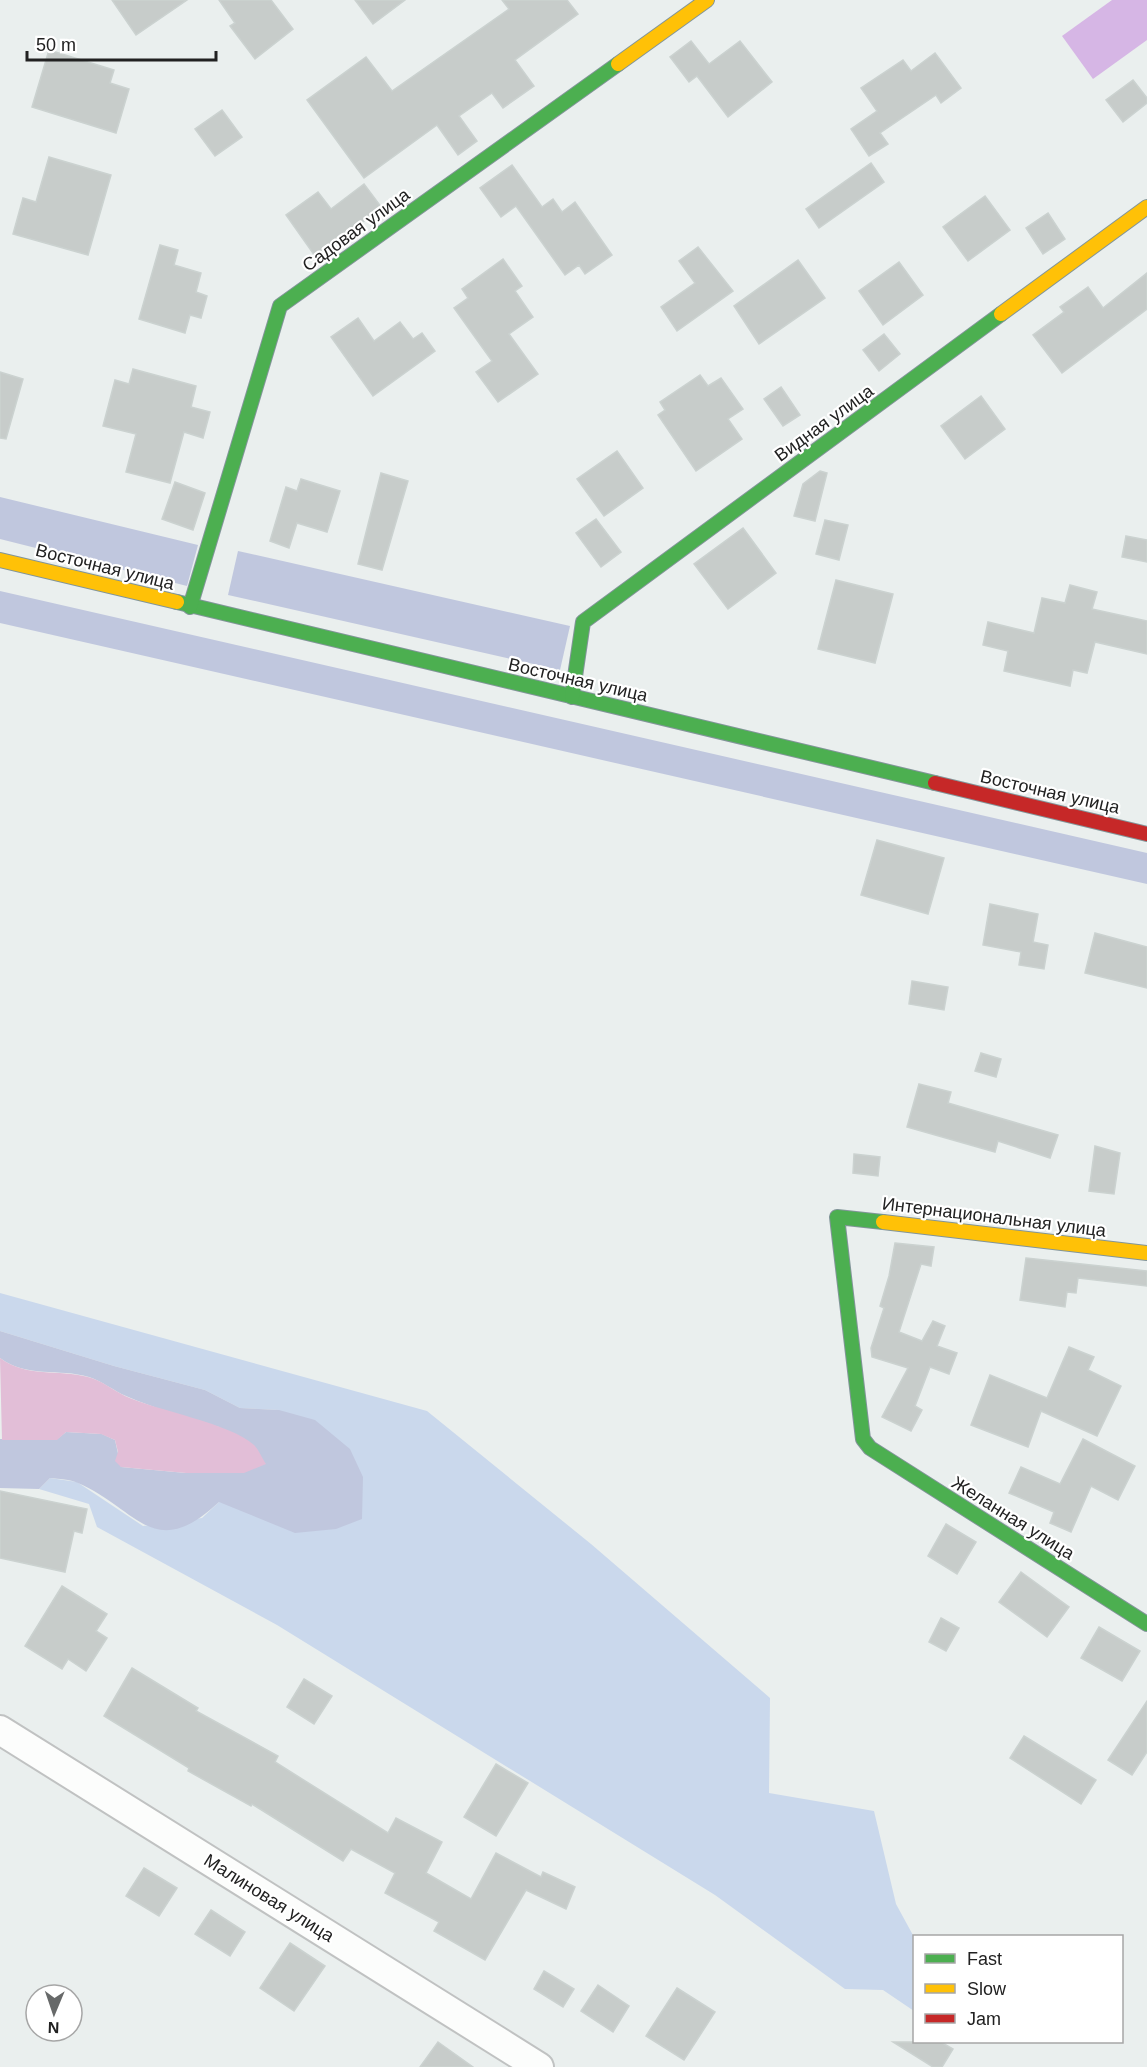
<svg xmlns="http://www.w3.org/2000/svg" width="1147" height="2067" viewBox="0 0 1147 2067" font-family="Arial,sans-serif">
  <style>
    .grass { fill: #cad8ec }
    .forest { fill: #c0c7de }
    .pitch { fill: #d6b6e5 }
    .water { fill: #e2bed7 }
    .building { fill: #c7ccca; stroke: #cbd2d0; stroke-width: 1.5 }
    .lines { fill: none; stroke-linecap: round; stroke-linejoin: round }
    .street-casing { stroke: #c0c2c2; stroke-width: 32 }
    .fast-casing { stroke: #829599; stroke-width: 16 }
    .slow-casing { stroke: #829599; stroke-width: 16 }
    .jam-casing { stroke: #829599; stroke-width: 16 }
    .street { stroke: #fcfdfc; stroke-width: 28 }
    .fast { stroke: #4caf50; stroke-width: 14 }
    .slow { stroke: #ffc107; stroke-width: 14 }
    .jam { stroke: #c62828; stroke-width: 14 }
    .labels { text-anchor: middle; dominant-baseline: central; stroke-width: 4.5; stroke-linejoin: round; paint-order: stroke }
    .street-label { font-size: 18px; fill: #212121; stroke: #fff }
  </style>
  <rect width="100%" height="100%" fill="#eaefee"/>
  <path class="grass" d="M0,1293l427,118 164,133 179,154 -1,95 105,18 22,93 18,33v74l-31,-21 -38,-1 -130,-94 -438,-270 -180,-98 -8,-23 -50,-15 11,-11 27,4 66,44 59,-8 17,-16 60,-92 -39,-2 -35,-18 -91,-24 -114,-35z"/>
  <g class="forest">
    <path d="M0,497l198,48 -11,41 -187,-47z"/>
    <path d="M238,551l332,75 -10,44 -332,-75z"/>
    <path d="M0,591l1147,262v31l-1147,-261z"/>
    <path d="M0,1331l114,35 91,24 35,18 39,2 36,10 35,29 13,28 -1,42 -26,10 -41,4 -76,-31c-66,62 -82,6 -141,-19 -8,-4 -19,-4 -28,-5l-11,11 -39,-1v-49l56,1 10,-8 36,2 13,6 6,27 65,6 25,-2 8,-44c-31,-9 -63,-18 -93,-31 -12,-5 -24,-15 -37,-19 -30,-9 -62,1 -89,-19z"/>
  </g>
  <path class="pitch" d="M1112,0h35v40l-54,39 -31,-43z"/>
  <path class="water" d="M0,1358c27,20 58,11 88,19 13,3 25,13 37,19 33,15 105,27 129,49 5,5 8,13 12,19l-22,9h-58l-65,-6 -6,-6 3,-9 -3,-12 -14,-6 -35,-2 -9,8h-55z"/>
  <g class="building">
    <path d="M112,0h75l-51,35z"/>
    <path d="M219,0h52l22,29 -38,30 -25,-33 5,-3z"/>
    <path d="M355,0h50l-32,24z"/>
    <path d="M502,0h65l11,14 -63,46 19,26 -31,22 -11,-15 -33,23 18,25 -19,14 -21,-30 -73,53 -57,-78 59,-43 26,34 117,-82z"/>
    <path d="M691,41l18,23 31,-23 32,41 -44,35 -31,-41 -8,6 -19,-25z"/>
    <path d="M49,50l65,20 -4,13 19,6 -13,44 -84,-26z"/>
    <path d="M935,53l26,35 -20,15 -5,-8 -56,38 8,11 -19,12 -18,-27 26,-18 -16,-23 42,-28 8,11z"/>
    <path d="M1133,80l14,18v5l-24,19 -17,-22z"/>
    <path d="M222,110l20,27 -27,19 -20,-27z"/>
    <path d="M49,157l62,18 -23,80 -75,-21 10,-36 13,4z"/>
    <path d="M871,163l13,19 -65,46 -13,-19z"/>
    <path d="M512,165l30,42 11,-8 9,13 13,-10 37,53 -27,19 -6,-9 -14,10 -49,-69 -15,11 -21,-29z"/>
    <path d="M364,184l18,24 -67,48 -29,-41 32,-23 13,17z"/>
    <path d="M985,196l25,34 -42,31 -25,-34z"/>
    <path d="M1048,213l17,26 -22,15 -17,-26z"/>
    <path d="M160,245l18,5 -4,15 27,8 -5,19 11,4 -6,22 -11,-3 -5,18 -46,-14z"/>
    <path d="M698,247l35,44 -56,40 -16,-24 34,-24 -16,-22z"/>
    <path d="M503,259l19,27 -7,5 18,26 -24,17 29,40 -40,28 -22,-30 16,-11 -38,-53 14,-10 -6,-9z"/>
    <path d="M798,260l27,38 -66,46 -25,-38z"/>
    <path d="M899,262l24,33 -40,30 -24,-34z"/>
    <path d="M1147,273v36l-85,64 -29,-38 31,-23 -4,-5 28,-20 15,21z"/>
    <path d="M358,318l16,23 26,-19 13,17 9,-6 13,18 -62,45 -42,-59z"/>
    <path d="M884,334l16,20 -21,17 -16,-21z"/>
    <path d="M133,369l63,17 -5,21 19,5 -7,26 -19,-6 -14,51 -44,-11 10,-38 -33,-8 12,-46 14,4z"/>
    <path d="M0,372l23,7 -17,60 -6,-1z"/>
    <path d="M700,375l8,11 13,-8 22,31 -15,10 14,20 -46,32 -38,-56 7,-5 -5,-8z"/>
    <path d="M781,387l19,28 -17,11 -19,-27z"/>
    <path d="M981,396l24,33 -40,30 -24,-33z"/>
    <path d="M617,451l26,37 -39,28 -27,-37z"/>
    <path d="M820,471l7,2 -12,48 -21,-5 9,-32z"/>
    <path d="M381,473l27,8 -26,89 -24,-6z"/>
    <path d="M301,479l39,12 -13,41 -30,-9 -8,25 -19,-7 16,-54 11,4z"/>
    <path d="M175,482l30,11 -12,37 -31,-11z"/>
    <path d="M596,519l25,33 -20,15 -25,-34z"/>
    <path d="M825,520l23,5 -9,35 -23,-6z"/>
    <path d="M743,528l33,45 -48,36 -34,-45z"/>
    <path d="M1126,536l21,4v22l-25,-5z"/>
    <path d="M836,580l57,14 -18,69 -57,-14z"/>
    <path d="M1070,585l27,7 -5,17 55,12v33l-52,-12 -8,31 -14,-3 -3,16 -66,-15 4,-20 -25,-6 5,-23 46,11 8,-35 23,5z"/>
    <path d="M877,840l67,18 -16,56 -67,-19z"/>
    <path d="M990,904l48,10 -5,28 15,3 -4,24 -25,-4 2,-13 -38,-7z"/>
    <path d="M1095,933l52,14v41l-62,-15z"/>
    <path d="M912,981l36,6 -4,23 -35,-6z"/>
    <path d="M981,1053l20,6 -5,18 -21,-6z"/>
    <path d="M919,1084l32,8 -3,11 110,32 -8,23 -52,-17 -3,11 -88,-25z"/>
    <path d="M1095,1146l25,7 -6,41 -25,-3z"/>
    <path d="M854,1154l26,3 -2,19 -25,-3z"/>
    <path d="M895,1243l39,4 -3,19 -10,-2 -22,68 23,9 11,-20 12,5 -8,20 20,7 -8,21 -19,-7 -15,39 7,4 -11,21 -29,-14 26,-49 -36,-11 -1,-9 13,-40 -4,-2 9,-30z"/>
    <path d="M1026,1258l121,13v15l-69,-8 -2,15 -9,-1 -2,15 -45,-7z"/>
    <path d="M1069,1347l25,10 -6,13 33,16 -24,50 -56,-25 -13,36 -57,-22 19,-50 57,23z"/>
    <path d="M1083,1439l52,27 -17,34 -27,-14 -20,46 -21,-9 4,-11 -45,-19 12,-26 39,17z"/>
    <path d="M0,1491l87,18 -5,24 -8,-2 -9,41 -65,-14z"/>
    <path d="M946,1524l30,18 -19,32 -29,-18z"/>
    <path d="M1021,1572l48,35 -22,30 -48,-35z"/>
    <path d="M62,1586l45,28 -11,17 11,7 -21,33 -18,-12 -6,10 -37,-23z"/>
    <path d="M941,1618l18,10 -13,23 -17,-9z"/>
    <path d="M1099,1627l41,24 -18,30 -41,-23z"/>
    <path d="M132,1668l66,40 -2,3 82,45 -3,6 113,71 8,-15 46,24 -16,31 45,26 25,-46 45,24 2,-5 32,15 -9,22 -40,-19 -41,70 -51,-29 5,-9 -54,-29 10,-20 -44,-24 -8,12 -91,-57 -1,2 -63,-35 1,-3 -85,-52z"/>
    <path d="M304,1679l28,17 -18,28 -27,-17z"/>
    <path d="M1147,1701v51l-15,23 -24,-15z"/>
    <path d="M1024,1736l72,44 -15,24 -71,-46z"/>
    <path d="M496,1764l32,19 -32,53 -32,-19z"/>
    <path d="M144,1868l33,20 -18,28 -33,-20z"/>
    <path d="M211,1910l34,22 -15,24 -35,-22z"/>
    <path d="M290,1943l35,23 -31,45 -34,-23z"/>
    <path d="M544,1971l30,18 -11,18 -29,-18z"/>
    <path d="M598,1985l31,21 -16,26 -32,-21z"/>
    <path d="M677,1988l38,24 -31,48 -38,-24z"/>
    <path d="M438,2042l35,25h-53z"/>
    <path d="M893,2042h48l12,7 -11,18h-9z"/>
  </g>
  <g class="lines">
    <defs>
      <path id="street" d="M0,1730l539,337"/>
      <g id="fast">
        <path d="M177,602l758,181"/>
        <path d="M190,607l90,-301 338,-242"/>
        <path d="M572,697l11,-75 418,-308"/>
        <path d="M883,1222l-46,-5 26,222 7,9 277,176"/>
      </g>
      <g id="slow">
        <path d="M618,64l89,-64"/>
        <path d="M1001,314l146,-107"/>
        <path d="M0,560l177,42"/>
        <path d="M883,1222l264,31"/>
      </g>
      <path id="jam" d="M935,783l212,51"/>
    </defs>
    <use href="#street" class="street-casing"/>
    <use href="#fast" class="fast-casing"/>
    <use href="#slow" class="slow-casing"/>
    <use href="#jam" class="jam-casing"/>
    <use href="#street" class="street"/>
    <use href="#fast" class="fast"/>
    <use href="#slow" class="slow"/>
    <use href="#jam" class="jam"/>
  </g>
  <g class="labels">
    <g class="street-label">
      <text transform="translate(356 230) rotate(-36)">Садовая улица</text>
      <text transform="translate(824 423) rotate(-36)">Видная улица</text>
      <text transform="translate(105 567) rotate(14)">Восточная улица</text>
      <text transform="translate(578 680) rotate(13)">Восточная улица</text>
      <text transform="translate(1050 792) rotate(13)">Восточная улица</text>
      <text transform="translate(994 1217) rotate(7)">Интернациональная улица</text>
      <text transform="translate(1013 1518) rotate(32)">Желанная улица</text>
      <text transform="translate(269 1898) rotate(32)">Малиновая улица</text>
    </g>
  </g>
  <rect x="913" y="1935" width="210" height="108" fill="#ffffff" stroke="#a6a6a6" stroke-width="1.5"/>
  <rect x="925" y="1954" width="30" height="9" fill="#4caf50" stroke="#a6a6a6" stroke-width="1.5"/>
  <text x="967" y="1965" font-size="18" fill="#212121">Fast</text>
  <rect x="925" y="1984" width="30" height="9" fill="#ffc107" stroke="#a6a6a6" stroke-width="1.5"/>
  <text x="967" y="1995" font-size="18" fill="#212121">Slow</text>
  <rect x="925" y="2014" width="30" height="9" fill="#c62828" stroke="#a6a6a6" stroke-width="1.5"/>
  <text x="967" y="2025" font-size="18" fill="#212121">Jam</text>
  <g transform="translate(54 2013) rotate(182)"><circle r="28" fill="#ffffff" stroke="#a6a6a6" stroke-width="1.5"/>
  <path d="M0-4.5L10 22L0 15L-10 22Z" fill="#676969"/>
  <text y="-9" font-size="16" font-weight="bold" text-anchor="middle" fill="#212121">N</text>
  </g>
  <path d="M27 51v9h189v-9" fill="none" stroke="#212121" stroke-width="3"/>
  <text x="36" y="51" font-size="18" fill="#212121" stroke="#ffffff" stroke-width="4.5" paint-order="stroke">50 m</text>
</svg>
